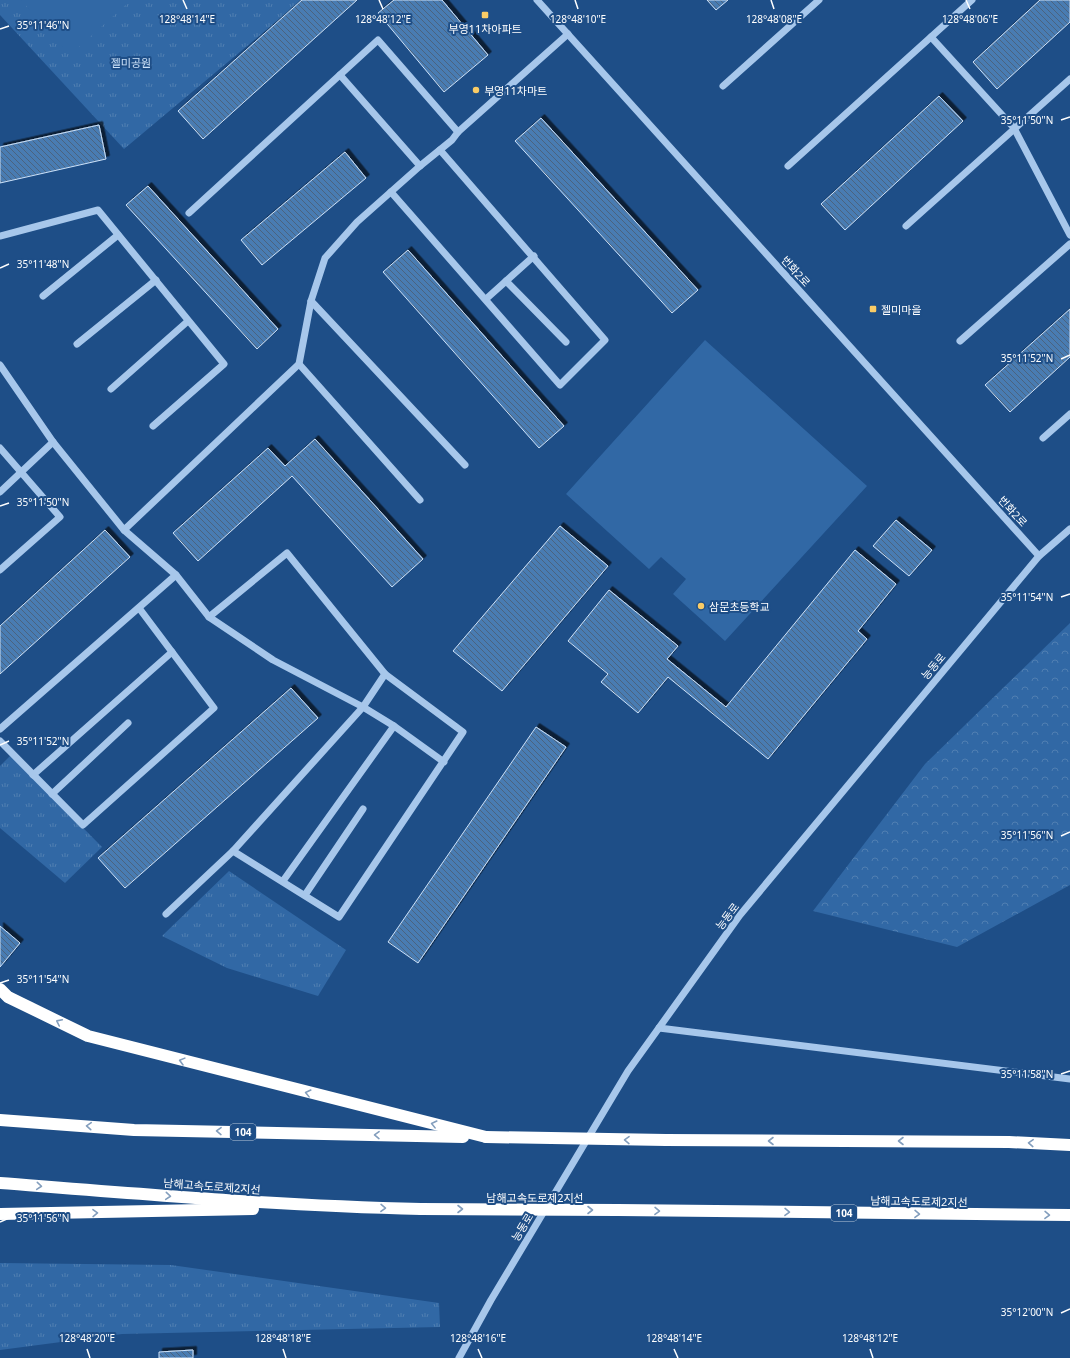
<svg xmlns="http://www.w3.org/2000/svg" width="1070" height="1358" viewBox="0 0 1070 1358" font-family="'Noto Sans','Noto Sans KR',sans-serif">
  <style>
    .forest { fill: url(#forest-crowns) }
    .park { fill: url(#park-tufts) }
    .pitch { fill: #3168a5 }
    .building { fill: url(#building-back-hatch); stroke: #cce1f8; filter: url(#shadow) }
    .lines { fill: none; stroke-linecap: round; stroke-linejoin: round }
    .minor { stroke: #a7c7eb; stroke-width: 7 }
    .highway { stroke: #fff; stroke-width: 12 }
    .highway-bridge { stroke: #fff; stroke-width: 12 }
    .oneway { stroke: #839ebd }
    .ticks { fill: none; stroke: #fff; stroke-width: 1.5 }
    .poi-dot { fill: #facc66; stroke: #1e4e87; stroke-width: 1.5 }
    .labels { text-anchor: middle; dominant-baseline: central; stroke-width: 4; stroke-linejoin: round; paint-order: stroke }
    .shield { fill: #1e4e87; stroke: #bccadb; stroke-width: 1 }
    .shield-label { font-size: 10px; font-weight: bold; fill: #fff }
    .poi-label { font-size: 11px; fill: #fff; stroke: #1e4e87; text-anchor: start }
    .park-label { font-size: 11px; fill: #cce1f8; stroke: #1e4e87 }
    .street-label { font-size: 11px; fill: #fff; stroke: #1e4e87 }
    .ticks-label { font-size: 10px; text-anchor: middle; fill: #fff; stroke: #1e4e87; stroke-width: 4; stroke-linejoin: round; paint-order: stroke }
  </style>
  <defs>
    <pattern id="forest-crowns" width="20" height="18" patternUnits="userSpaceOnUse"><rect width="20" height="18" fill="#3168a5"/><path d="M2 6a3 3 0 1 1 6 0M12 15a3 3 0 1 1 6 0" fill="none" stroke="#507fb2"/></pattern>
    <pattern id="park-tufts" width="24" height="20" patternUnits="userSpaceOnUse"><rect width="24" height="20" fill="#3168a5"/><path d="M3 7l-1-3M5 7V3M7 7l1-3M15 17l-1-3M17 17v-4M19 17l1-3" fill="none" stroke="#507fb2"/></pattern>
    <pattern id="building-back-hatch" width="6" height="6" patternUnits="userSpaceOnUse"><rect width="6" height="6" fill="#4a7bb2"/><path d="M-1 5l2 2M0 0l6 6M5-1l2 2" fill="none" stroke="#4b647f"/></pattern>
    <filter id="shadow"><feDropShadow dx="3.5" dy="-3.5" stdDeviation="0" flood-color="#0009"/></filter>
  </defs>
  <rect width="100%" height="100%" fill="#1e4e87"/>
  <path class="forest" d="M1070,623v262l-113,62 -144,-36 112,-147z"/>
  <g class="park">
    <path d="M0,0h302l-178,149 -124,-134z"/>
    <path d="M11,755l91,92 -37,36 -65,-55v-62z"/>
    <path d="M229,871l117,79 -28,46 -91,-28 -65,-32z"/>
    <path d="M0,1263l171,2 268,38 1,24 -318,7 -122,16z"/>
  </g>
  <g class="pitch">
    <path d="M21,0h110l-61,55z"/>
    <path d="M705,340l162,146 -142,155 -52,-47 13,-15 -25,-22 -12,12 -83,-75z"/>
  </g>
  <g class="building">
    <path d="M302,0h55l-154,139 -25,-28z"/>
    <path d="M394,0h48l46,55 -44,37 -66,-79z"/>
    <path d="M707,0h21l-12,10z"/>
    <path d="M1040,0h30v22l-73,67 -24,-27z"/>
    <path d="M939,96l24,25 -118,109 -24,-26z"/>
    <path d="M541,118l157,172 -26,23 -157,-172z"/>
    <path d="M99,125l7,34 -106,24v-36z"/>
    <path d="M345,152l21,26 -104,87 -21,-25z"/>
    <path d="M148,186l130,143 -21,20 -131,-144z"/>
    <path d="M408,250l156,176 -25,22 -156,-176z"/>
    <path d="M1070,309v48l-60,55 -25,-27z"/>
    <path d="M315,439l108,120 -31,28 -100,-111 -94,85 -25,-28 95,-85 17,18z"/>
    <path d="M896,520l36,30 -23,26 -36,-30z"/>
    <path d="M560,526l48,40 -106,125 -49,-40z"/>
    <path d="M105,530l25,27 -130,117v-48z"/>
    <path d="M855,550l41,34 -38,47 9,8 -99,120 -100,-82 -30,36 -37,-31 7,-8 -40,-33 41,-51 69,56 -11,13 59,48z"/>
    <path d="M291,688l27,30 -193,170 -27,-30z"/>
    <path d="M536,727l30,20 -148,216 -30,-21z"/>
    <path d="M0,926l20,17 -20,24z"/>
    <path d="M193,1350v8h-34v-6z"/>
  </g>
  <g class="lines">
    <g class="minor">
      <path d="M537,0l502,556"/>
      <path d="M931,37l83,91 56,107"/>
      <path d="M340,75l80,91"/>
      <path d="M723,86l96,-86"/>
      <path d="M788,166l184,-166"/>
      <path d="M391,192l169,193 45,-45 -165,-190"/>
      <path d="M189,213l189,-173 80,92"/>
      <path d="M906,226l164,-147"/>
      <path d="M0,236l98,-26 126,154 -71,62"/>
      <path d="M506,281l60,61"/>
      <path d="M43,296l75,-61"/>
      <path d="M486,299l48,-43"/>
      <path d="M311,301l154,164"/>
      <path d="M960,341l110,-97"/>
      <path d="M77,344l79,-64"/>
      <path d="M299,364l121,136"/>
      <path d="M0,365l53,77 71,88 175,-166 12,-63 14,-43 32,-36 63,-56 32,-26 6,-8 110,-98"/>
      <path d="M111,389l77,-68"/>
      <path d="M1043,438l27,-24"/>
      <path d="M0,448l60,69 -60,53"/>
      <path d="M0,492l53,-50"/>
      <path d="M124,530l52,45 33,42 64,43 90,47 22,-33 78,58 -124,185 -106,-66 130,-144 31,19 50,36"/>
      <path d="M209,617l78,-64 98,121"/>
      <path d="M0,729l176,-154"/>
      <path d="M0,741l83,84 131,-117 -75,-100"/>
      <path d="M33,775l139,-123"/>
      <path d="M52,794l76,-71"/>
      <path d="M283,881l111,-155"/>
      <path d="M305,895l58,-86"/>
      <path d="M166,914l67,-63"/>
      <path d="M659,1028l411,51"/>
      <path d="M459,1358l32,-58 137,-229 112,-156 299,-359 31,-27"/>
    </g>
    <g class="highway">
      <path d="M0,989l8,8 80,39 398,101"/>
      <path d="M0,1120l134,10 329,7"/>
      <path d="M666,1140l343,2 61,3"/>
      <path d="M0,1183c140,11 280,23 421,26"/>
      <path d="M618,1210l452,5"/>
      <path d="M0,1214l253,-5"/>
    </g>
    <g class="highway-bridge">
      <path d="M486,1137l180,3"/>
      <path d="M421,1209l197,1"/>
    </g>
  </g>
  <defs><path id="oneway-chevron" d="M-2-3.5L2.5 0L-2 3.5" fill="none" stroke-width="1.6" stroke-linecap="round" stroke-linejoin="round"/></defs>
  <g class="oneway">
    <use href="#oneway-chevron" transform="translate(59 1022) rotate(-154)"/>
    <use href="#oneway-chevron" transform="translate(182 1061) rotate(-165)"/>
    <use href="#oneway-chevron" transform="translate(308 1093) rotate(-166)"/>
    <use href="#oneway-chevron" transform="translate(434 1124) rotate(-166)"/>
    <use href="#oneway-chevron" transform="translate(89 1126) rotate(-176)"/>
    <use href="#oneway-chevron" transform="translate(219 1131) rotate(-179)"/>
    <use href="#oneway-chevron" transform="translate(377 1135) rotate(-179)"/>
    <use href="#oneway-chevron" transform="translate(627 1140) rotate(-179)"/>
    <use href="#oneway-chevron" transform="translate(771 1141) rotate(-180)"/>
    <use href="#oneway-chevron" transform="translate(901 1141) rotate(-180)"/>
    <use href="#oneway-chevron" transform="translate(1031 1143) rotate(-177)"/>
    <use href="#oneway-chevron" transform="translate(39 1186) rotate(5)"/>
    <use href="#oneway-chevron" transform="translate(168 1196) rotate(5)"/>
    <use href="#oneway-chevron" transform="translate(383 1208) rotate(1)"/>
    <use href="#oneway-chevron" transform="translate(460 1209)"/>
    <use href="#oneway-chevron" transform="translate(590 1210)"/>
    <use href="#oneway-chevron" transform="translate(657 1211) rotate(1)"/>
    <use href="#oneway-chevron" transform="translate(787 1212) rotate(1)"/>
    <use href="#oneway-chevron" transform="translate(95 1213) rotate(-1)"/>
    <use href="#oneway-chevron" transform="translate(917 1214) rotate(1)"/>
    <use href="#oneway-chevron" transform="translate(1047 1215) rotate(1)"/>
  </g>
  <path class="ticks" d="M183,0l4,9M379,0l4,9M575,0l3,9M771,0l3,9M966,0l4,9M0,29l9,-3M1061,120l9,-3M0,268l9,-4M1061,359l9,-4M0,506l9,-3M1061,597l9,-3M0,745l9,-4M1061,836l9,-4M0,983l9,-3M1061,1074l9,-3M0,1222l9,-4M1061,1313l9,-4M87,1349l3,9M283,1349l3,9M478,1349l4,9M674,1349l4,9M870,1349l3,9"/>
  <g class="poi-dot">
    <rect x="481" y="11" width="8" height="8" rx="2"/>
    <circle cx="476" cy="90" r="4"/>
    <rect x="869" y="305" width="8" height="8" rx="2"/>
    <circle cx="701" cy="606" r="4"/>
  </g>
  <g class="labels">
    <g class="shield">
      <rect x="230" y="1124" width="26" height="16" rx="3"/>
      <rect x="831" y="1205" width="26" height="16" rx="3"/>
    </g>
    <g class="shield-label">
      <text x="243" y="1132">104</text>
      <text x="844" y="1213">104</text>
    </g>
    <g class="poi-label">
      <text x="485" y="28" text-anchor="middle">부영11차아파트</text>
      <text x="484" y="90">부영11차마트</text>
      <text x="881" y="309">젤미마을</text>
      <text x="709" y="606">삼문초등학교</text>
    </g>
    <g class="park-label">
      <text x="131" y="62">젤미공원</text>
    </g>
    <g class="street-label">
      <text transform="translate(796 271) rotate(48)">번화2로</text>
      <text transform="translate(1013 511) rotate(48)">번화2로</text>
      <text transform="translate(933 666) rotate(-50)">능동로</text>
      <text transform="translate(727 916) rotate(-53)">능동로</text>
      <text transform="translate(212 1186) rotate(4)">남해고속도로제2지선</text>
      <text x="535" y="1197">남해고속도로제2지선</text>
      <text transform="translate(919 1201) rotate(1)">남해고속도로제2지선</text>
      <text transform="translate(522 1227) rotate(-59)">능동로</text>
    </g>
  </g>
  <g class="ticks-label">
    <text x="187" y="23">128°48'14"E</text>
    <text x="383" y="23">128°48'12"E</text>
    <text x="578" y="23">128°48'10"E</text>
    <text x="774" y="23">128°48'08"E</text>
    <text x="970" y="23">128°48'06"E</text>
    <text x="43" y="29">35°11'46"N</text>
    <text x="1027" y="124">35°11'50"N</text>
    <text x="43" y="268">35°11'48"N</text>
    <text x="1027" y="362">35°11'52"N</text>
    <text x="43" y="506">35°11'50"N</text>
    <text x="1027" y="601">35°11'54"N</text>
    <text x="43" y="745">35°11'52"N</text>
    <text x="1027" y="839">35°11'56"N</text>
    <text x="43" y="983">35°11'54"N</text>
    <text x="1027" y="1078">35°11'58"N</text>
    <text x="43" y="1222">35°11'56"N</text>
    <text x="1027" y="1316">35°12'00"N</text>
    <text x="87" y="1342">128°48'20"E</text>
    <text x="283" y="1342">128°48'18"E</text>
    <text x="478" y="1342">128°48'16"E</text>
    <text x="674" y="1342">128°48'14"E</text>
    <text x="870" y="1342">128°48'12"E</text>
  </g>
</svg>
